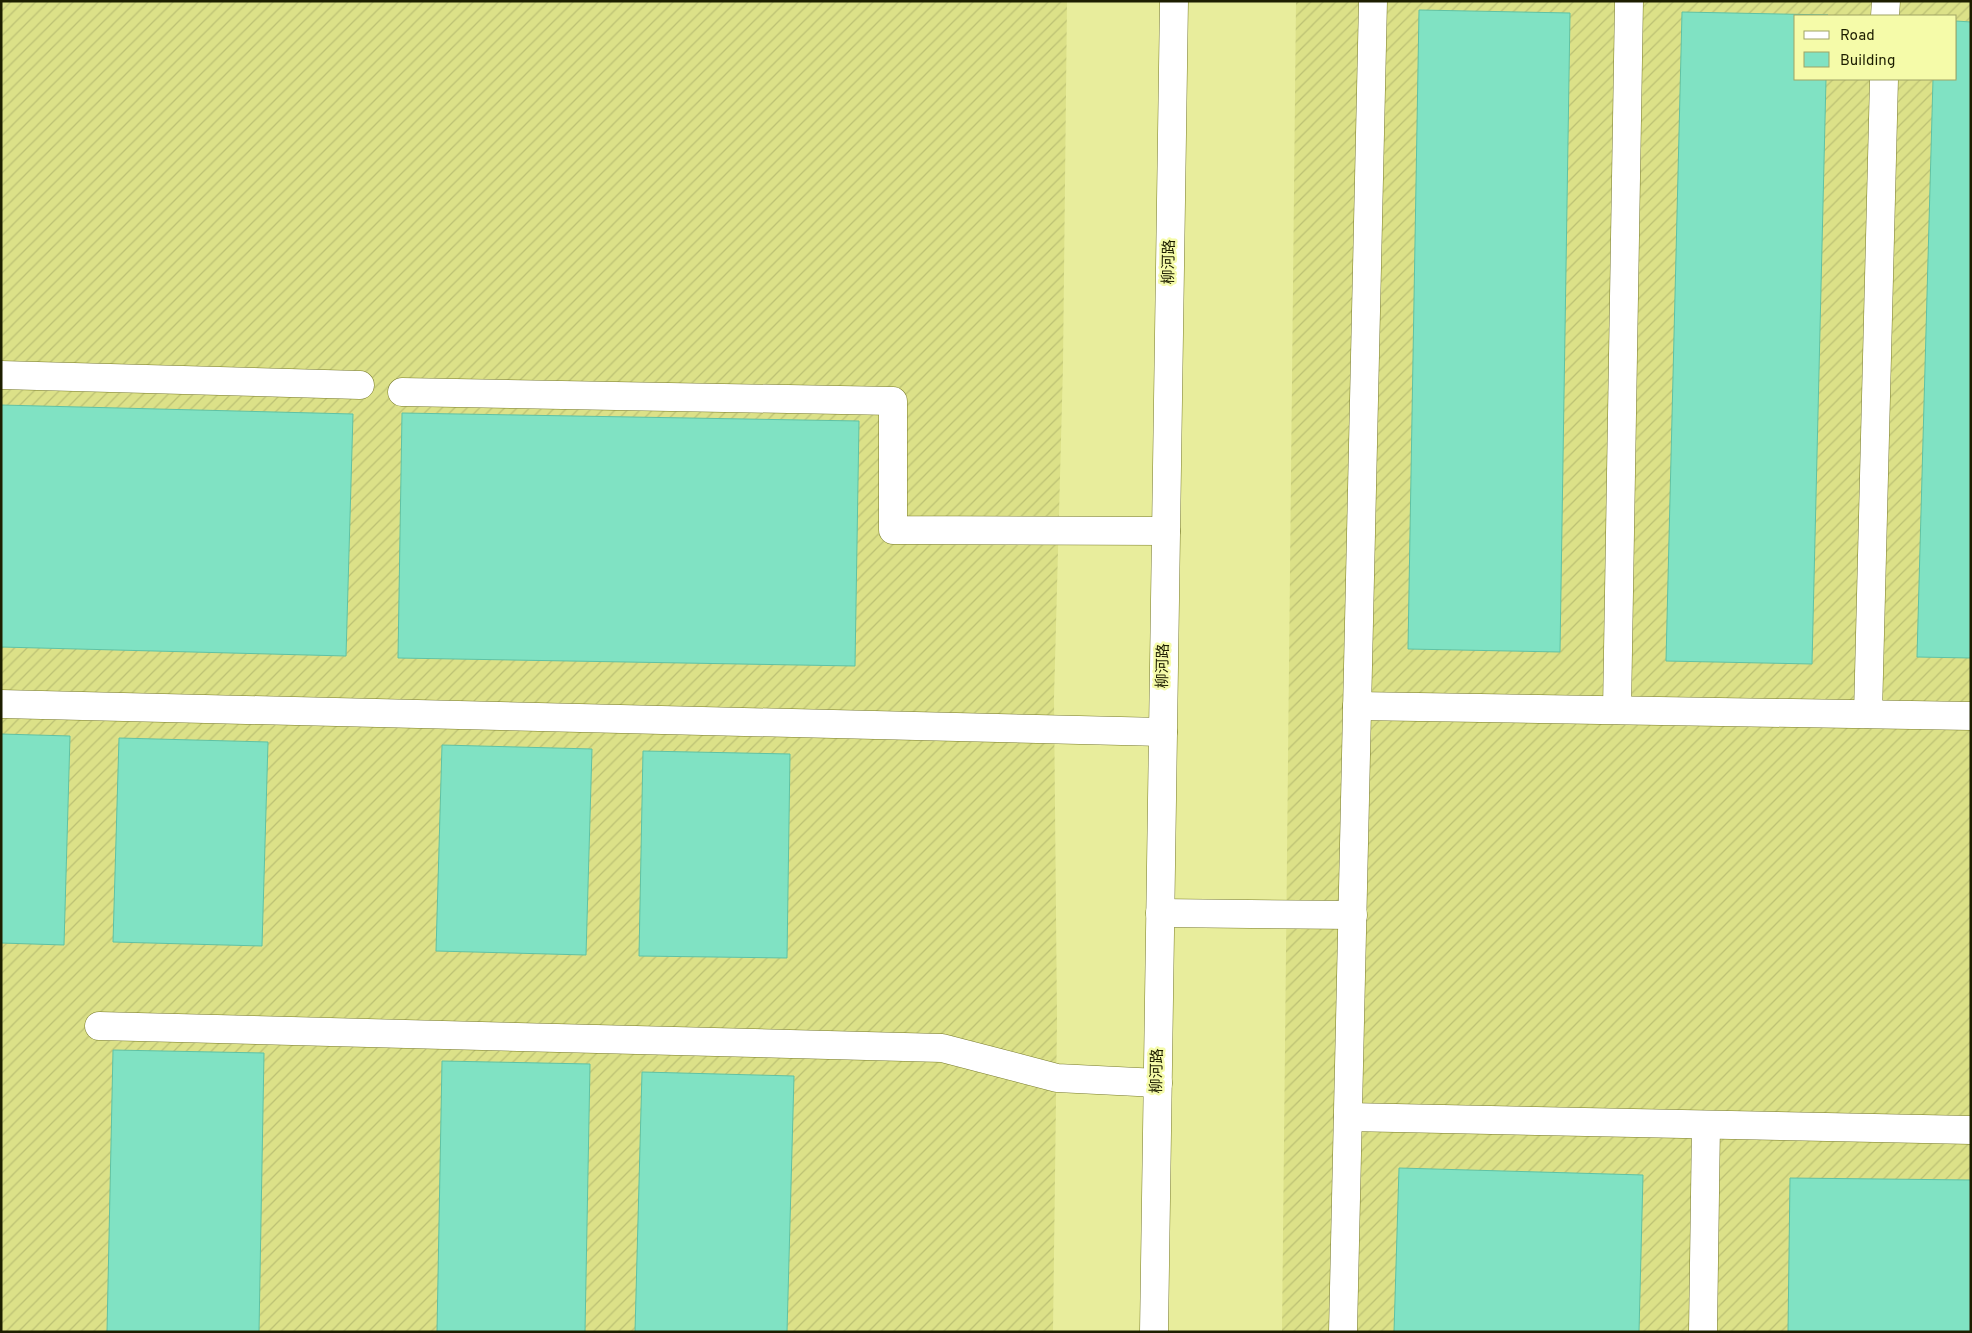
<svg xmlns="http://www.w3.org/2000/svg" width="1972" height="1333" viewBox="0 0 1972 1333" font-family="Overpass,'Noto Sans SC',sans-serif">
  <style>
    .industrial { fill: url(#industrial-furrows); fill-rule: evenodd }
    .building { fill: #80e2c3; stroke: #60c2a4 }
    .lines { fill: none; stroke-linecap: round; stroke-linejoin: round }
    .minor-casing { stroke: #787b2b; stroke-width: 29 }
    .minor { stroke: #fff; stroke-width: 28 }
    .labels { text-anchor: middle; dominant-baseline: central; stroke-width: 5; stroke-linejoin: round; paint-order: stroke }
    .street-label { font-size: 15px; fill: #1d1e00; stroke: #f5fba9 }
  </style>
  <defs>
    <pattern id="industrial-furrows" width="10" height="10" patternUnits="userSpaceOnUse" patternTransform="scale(1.25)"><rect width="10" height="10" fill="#dce188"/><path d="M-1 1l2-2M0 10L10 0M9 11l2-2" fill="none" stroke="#bcc174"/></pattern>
  </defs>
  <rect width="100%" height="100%" fill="#e8ed9c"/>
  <g class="industrial">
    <path d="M1,1h1066l-4,365 -9,333 3,321 -4,312h-1052z"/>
    <path d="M1296,1h675v1331h-689zM1796,16h160v63h-160z"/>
  </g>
  <g class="building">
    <path d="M1419,10l151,3 -10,639 -152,-3z"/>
    <path d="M1682,12l146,3 -32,1v63h30l-14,585 -146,-3z"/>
    <path d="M1956,21l15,1v636l-54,-1 16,-578h23z"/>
    <path d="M1,405l352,9 -7,242 -345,-9z"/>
    <path d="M402,413l457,8 -4,245 -457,-8z"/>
    <path d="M1,734l69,2 -6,209 -63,-2z"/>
    <path d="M119,738l149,4 -6,204 -149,-4z"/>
    <path d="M442,745l150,4 -6,206 -150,-4z"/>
    <path d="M643,751l147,3 -3,204 -148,-2z"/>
    <path d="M113,1050l151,3 -5,279h-152z"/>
    <path d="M442,1061l148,3 -5,268h-148z"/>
    <path d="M642,1072l152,4 -7,256h-152z"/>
    <path d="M1399,1168l244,7 -4,157h-245z"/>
    <path d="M1790,1178l181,2v152h-183z"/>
  </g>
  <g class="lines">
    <defs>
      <g id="minor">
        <path d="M1885,16l1,-15"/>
        <path d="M1,375l359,10"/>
        <path d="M402,392l491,9v129l273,1"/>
        <path d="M1,704l1162,28"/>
        <path d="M1357,706l614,10"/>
        <path d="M1617,710l12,-709"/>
        <path d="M1868,714l16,-635"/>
        <path d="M1160,913l193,2"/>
        <path d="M99,1026l843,22 115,30 101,5"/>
        <path d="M1348,1117l623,13"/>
        <path d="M1154,1332l20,-1331"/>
        <path d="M1343,1332l30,-1331"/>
        <path d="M1703,1332l3,-207"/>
      </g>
    </defs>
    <use href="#minor" class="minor-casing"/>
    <use href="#minor" class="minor"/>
  </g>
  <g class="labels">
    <g class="street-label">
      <text transform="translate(1170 262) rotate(-89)">柳河路</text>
      <text transform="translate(1164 666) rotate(-89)">柳河路</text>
      <text transform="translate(1158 1071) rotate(-89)">柳河路</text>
    </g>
  </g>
  <rect width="1972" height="1333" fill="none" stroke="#1d1e00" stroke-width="5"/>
  <rect x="1794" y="15" width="162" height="65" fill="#f5fba9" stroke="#9fa365"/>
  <rect x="1804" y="31" width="25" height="8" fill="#ffffff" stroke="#9fa365"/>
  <text x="1840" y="40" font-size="15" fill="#1d1e00">Road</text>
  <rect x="1804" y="52" width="25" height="15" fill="#80e2c3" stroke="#9fa365"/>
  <text x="1840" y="65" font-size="15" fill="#1d1e00">Building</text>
</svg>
